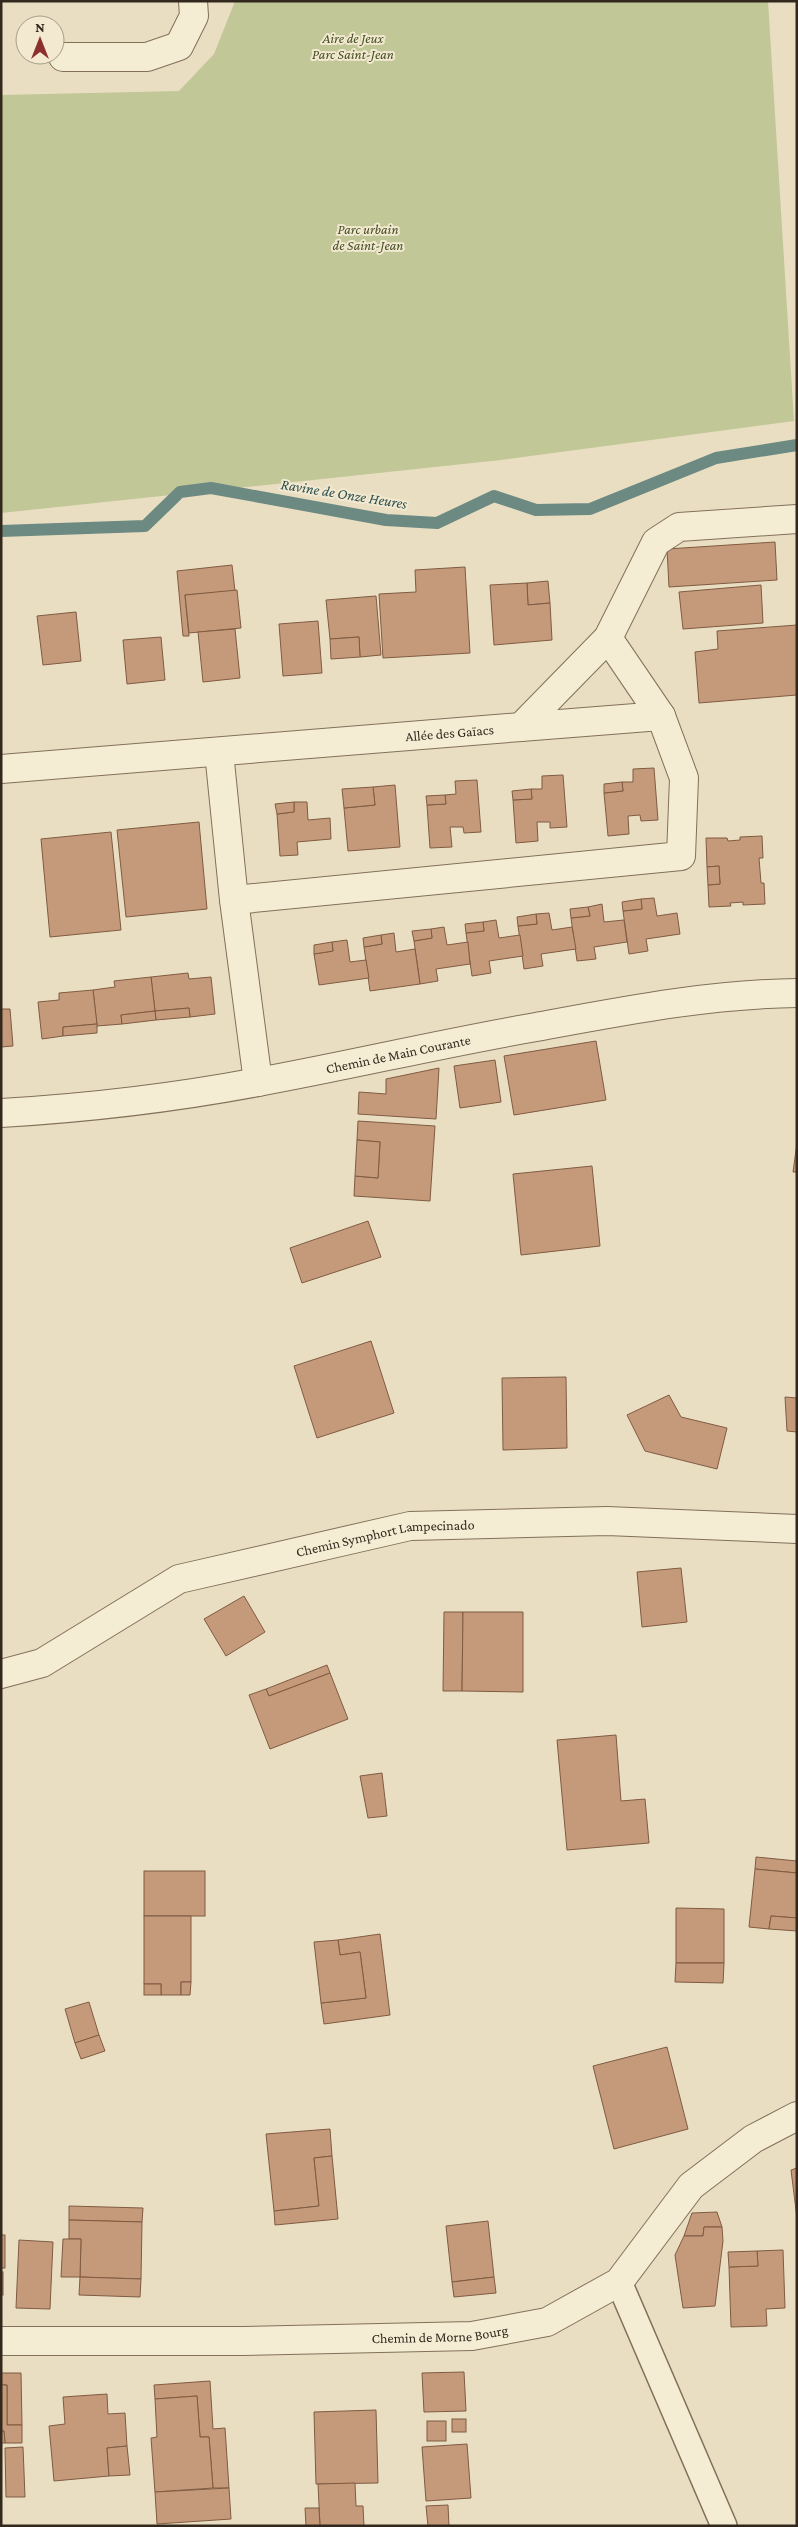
<svg xmlns="http://www.w3.org/2000/svg" width="798" height="2527" viewBox="0 0 798 2527" font-family="'Crimson Pro',serif">
  <style>
    .green { fill: #c1c797 }
    .lines { fill: none; stroke-linecap: round; stroke-linejoin: round }
    .stream { stroke: #6c8a82; stroke-width: 12 }
    .building { fill: #c59a7a; stroke: #7f5b42 }
    .lane-casing { stroke: #82705a; stroke-width: 28 }
    .street-casing { stroke: #82705a; stroke-width: 30 }
    .lane { stroke: #f5ecd4; stroke-width: 25 }
    .street { stroke: #f5ecd4; stroke-width: 28 }
    .labels { text-anchor: middle; dominant-baseline: central; stroke-width: 4; stroke-linejoin: round; paint-order: stroke }
    .park-label { font-size: 14px; font-style: italic; fill: #434e26; stroke: #f2e9d0 }
    .street-label { font-size: 14px; fill: #33281d; stroke: #f2e9d0 }
    .water-label { font-size: 15px; font-style: italic; fill: #2e5150; stroke: #f2e9d0 }
  </style>
  <rect width="100%" height="100%" fill="#eadec2"/>
  <path class="green" d="M235,1h533l26,420 -293,39 -500,53v-418l178,-4 35,-37z"/>
  <g class="lines">
    <path class="stream" d="M1,531l144,-5 35,-34 31,-4 175,32 51,3 57,-27 42,14 54,-1 126,-51 81,-13"/>
  </g>
  <g class="building">
    <path d="M775,542l2,38 -108,7 -2,-38z"/>
    <path d="M232,565l3,26 -50,4 4,41h-6l-6,-65z"/>
    <path d="M465,567l5,86 -87,5 -4,-64 37,-2 -1,-22z"/>
    <path d="M548,581l2,22 -22,2 -1,-22z"/>
    <path d="M527,583l1,22 22,-2 2,37 -58,5 -4,-60z"/>
    <path d="M761,585l2,38 -80,6 -4,-37z"/>
    <path d="M237,590l4,38 -52,5 -4,-38z"/>
    <path d="M376,596l5,59 -21,2 -1,-20 -29,2 -4,-39z"/>
    <path d="M76,612l5,49 -38,4 -6,-49z"/>
    <path d="M318,621l4,52 -39,3 -4,-52z"/>
    <path d="M797,625v70l-98,8 -4,-51 23,-3 -1,-18z"/>
    <path d="M235,629l5,49 -37,4 -5,-50z"/>
    <path d="M161,637l4,43 -38,4 -4,-44z"/>
    <path d="M359,637l1,20 -29,2 -1,-20z"/>
    <path d="M654,768l4,52 -17,1 -1,-6 -12,1 1,18 -21,2 -4,-43 19,-2 -1,-9h11v-13z"/>
    <path d="M563,775l4,52 -17,1v-6h-13l1,19 -22,2 -3,-43 19,-1 -1,-10h11v-13z"/>
    <path d="M477,780l4,52 -17,1 -1,-6h-13l2,20 -22,1 -3,-43 19,-1 -1,-9 11,-1 -1,-13z"/>
    <path d="M622,782l1,9 -19,2v-9z"/>
    <path d="M395,785l5,62 -52,4 -4,-43 31,-3 -2,-18z"/>
    <path d="M373,787l2,18 -31,3 -2,-19z"/>
    <path d="M531,789l1,10 -19,1 -1,-9z"/>
    <path d="M445,795l1,9 -19,1 -1,-9z"/>
    <path d="M294,802h13l1,18 22,-2 1,21 -34,3 1,13 -18,1 -3,-42 17,-2z"/>
    <path d="M294,802v10l-17,2 -2,-10z"/>
    <path d="M199,822l8,87 -81,8 -9,-87z"/>
    <path d="M111,832l10,98 -71,7 -9,-98z"/>
    <path d="M762,836l1,22h-4l2,25h3l1,21 -22,1v-3l-13,1 1,3 -22,1 -1,-22 12,-1 -1,-18 -12,1 -1,-29h21l1,3 12,-1v-3z"/>
    <path d="M719,866l1,18 -12,1 -1,-18z"/>
    <path d="M654,898l3,18 20,-3 3,21 -34,5 2,12 -19,3 -6,-43 19,-2 -1,-10z"/>
    <path d="M641,899l1,10 -19,2 -1,-9z"/>
    <path d="M602,904l2,18 20,-2 3,22 -33,5 2,12 -19,2 -6,-43 19,-2 -2,-9z"/>
    <path d="M588,907l2,9 -19,2 -1,-9z"/>
    <path d="M549,913l3,17 20,-3 4,22 -35,5 2,12 -19,3 -6,-43 19,-2 -1,-10z"/>
    <path d="M536,914l1,10 -19,2 -1,-9z"/>
    <path d="M496,920l3,18 21,-3 3,21 -34,5 2,12 -19,3 -6,-43 18,-2 -1,-9z"/>
    <path d="M483,922l1,9 -18,2 -1,-9z"/>
    <path d="M444,927l3,18 21,-3 2,22 -34,5 2,12 -18,3 -6,-43 18,-3 -1,-9z"/>
    <path d="M431,929l1,9 -18,3 -2,-10z"/>
    <path d="M394,933l2,19 19,-3 5,35 -50,7 -6,-44 18,-3 -1,-9z"/>
    <path d="M381,935l1,9 -18,3 -1,-9z"/>
    <path d="M347,940l3,22 16,-2 3,18 -50,7 -5,-31 19,-3 -1,-9z"/>
    <path d="M332,942l1,9 -19,3v-9z"/>
    <path d="M188,973l1,6 22,-2 4,37 -25,3 -1,-9 -34,3 -4,-34z"/>
    <path d="M151,977l4,34 -34,4 1,9 -25,2 -4,-36 22,-3 -1,-6z"/>
    <path d="M93,990l4,34 -34,3v9l-21,3 -4,-37 21,-2v-7z"/>
    <path d="M189,1008l1,9 -34,3 -1,-9z"/>
    <path d="M1,1009h9l3,37 -12,1z"/>
    <path d="M155,1011l1,9 -34,4 -1,-9z"/>
    <path d="M97,1024v9l-34,3v-9z"/>
    <path d="M596,1041l10,59 -92,15 -10,-59z"/>
    <path d="M495,1060l6,42 -41,6 -6,-42z"/>
    <path d="M439,1068l-3,51 -78,-5 1,-22 27,2v-15z"/>
    <path d="M358,1121l77,5 -5,75 -76,-5 1,-20 23,2 2,-36 -23,-2z"/>
    <path d="M357,1140l23,2 -2,36 -23,-2z"/>
    <path d="M797,1143v29h-4z"/>
    <path d="M592,1166l8,80 -79,9 -8,-81z"/>
    <path d="M368,1221l13,36 -79,26 -12,-35z"/>
    <path d="M371,1341l23,72 -77,25 -23,-72z"/>
    <path d="M566,1377l1,71 -64,2 -1,-72z"/>
    <path d="M669,1395l12,22 46,11 -10,41 -72,-18 -18,-36z"/>
    <path d="M785,1397l12,1v34l-10,-1z"/>
    <path d="M681,1568l6,54 -45,5 -5,-55z"/>
    <path d="M244,1596l21,36 -39,24 -22,-37z"/>
    <path d="M444,1612h19l-1,79h-19z"/>
    <path d="M463,1612h60v80l-61,-1z"/>
    <path d="M327,1665l3,8 -61,23 -3,-7z"/>
    <path d="M330,1673l18,46 -78,30 -21,-54 17,-6 3,7z"/>
    <path d="M616,1735l5,66 24,-2 4,44 -82,7 -10,-110z"/>
    <path d="M382,1773l5,43 -19,2 -8,-42z"/>
    <path d="M756,1857l41,4v12l-42,-4z"/>
    <path d="M755,1869l42,4v45l-26,-2 -2,13 -20,-2z"/>
    <rect x="144" y="1871" width="61" height="45"/>
    <path d="M676,1908l48,1v54h-48z"/>
    <path d="M144,1916h47v66h-10v13h-20v-11h-17z"/>
    <path d="M771,1916l26,2v13l-28,-2z"/>
    <path d="M380,1934l10,81 -66,9 -3,-21 45,-5 -6,-46 -20,3 -2,-15z"/>
    <path d="M338,1940l2,15 20,-3 6,46 -45,5 -7,-61z"/>
    <path d="M676,1963h48l-1,20 -48,-1z"/>
    <path d="M181,1982h10l-1,13h-9z"/>
    <rect x="144" y="1984" width="17" height="11"/>
    <path d="M89,2002l10,33 -24,8 -10,-34z"/>
    <path d="M99,2035l6,16 -24,8 -6,-16z"/>
    <path d="M667,2047l21,82 -74,20 -21,-83z"/>
    <path d="M330,2129l2,27 -18,2 5,48 -45,5 -8,-77z"/>
    <path d="M332,2156l6,63 -63,6 -1,-14 45,-5 -5,-48z"/>
    <path d="M797,2168v50l-6,-48z"/>
    <path d="M69,2206l74,2 -1,14 -73,-2z"/>
    <path d="M717,2212l5,15h-18l-1,9h-19l8,-23z"/>
    <path d="M69,2220l73,2 -1,57 -61,-2 1,-38h-12z"/>
    <path d="M488,2221l6,56 -42,5 -6,-56z"/>
    <path d="M704,2227h18l1,14 -8,65 -32,2 -8,-53 9,-19h19z"/>
    <rect x="1" y="2235" width="4" height="33"/>
    <path d="M63,2239h18l-1,38h-19z"/>
    <path d="M19,2240l34,2 -3,67 -34,-1z"/>
    <path d="M783,2250l2,58 -19,1 1,17 -36,1 -2,-60 29,-1 -1,-15z"/>
    <path d="M757,2251l1,15 -29,1 -1,-15z"/>
    <rect x="1" y="2272" width="2" height="23"/>
    <path d="M80,2277l61,2 -1,18 -61,-2z"/>
    <path d="M494,2277l2,16 -42,4 -2,-15z"/>
    <path d="M464,2372l2,39 -42,1 -2,-39z"/>
    <path d="M1,2373h20l1,52h-15v-40h-6z"/>
    <path d="M210,2381l3,48 12,-1 4,60h-16l-4,-51h-9l-3,-41 -42,3 -1,-14z"/>
    <path d="M1,2385h6v40h15v18h-17l-1,-12h-3z"/>
    <path d="M107,2394l1,20 17,-1 2,33 -20,2 2,28 -55,5 -5,-55 16,-2 -2,-27z"/>
    <path d="M197,2396l3,41h9l4,51 -58,4 -4,-54 6,-1 -2,-38z"/>
    <path d="M376,2410l2,73 -62,1 -2,-72z"/>
    <rect x="452" y="2419" width="14" height="13"/>
    <rect x="427" y="2421" width="19" height="20"/>
    <path d="M1,2431h3l1,12h-4z"/>
    <path d="M467,2444l4,54 -45,3 -4,-54z"/>
    <path d="M127,2446l3,29 -21,1 -2,-28z"/>
    <path d="M23,2447l2,50h-19l-1,-49z"/>
    <path d="M355,2483l1,23h7l1,20h-44l-2,-42z"/>
    <path d="M229,2488l2,31 -74,5 -2,-32z"/>
    <path d="M448,2505l1,21h-21l-2,-20z"/>
    <path d="M305,2508h14l1,18h-14z"/>
  </g>
  <g class="lines">
    <defs>
      <path id="lane" d="M619,2282l105,244"/>
      <g id="street">
        <path d="M63,57h84l32,-11 15,-30 -1,-15"/>
        <path d="M521,727l140,-11"/>
        <path d="M219,752l15,148 24,182"/>
        <path id="s1" d="M1,769l520,-42 87,-89 48,-96 23,-15 118,-8"/>
        <path d="M234,900l447,-44 3,-78 -23,-62 -53,-78"/>
        <path id="s2" d="M1,1113c86,-5 172,-15 257,-31 93,-17 185,-39 278,-55 87,-16 173,-33 261,-34"/>
        <path id="s3" d="M1,1674l41,-11 137,-84 231,-53 197,-5 190,8"/>
        <path id="s4" d="M1,2341h242l229,-5 75,-14 72,-40 72,-96 62,-47 44,-23"/>
      </g>
    </defs>
    <use href="#lane" class="lane-casing"/>
    <use href="#street" class="street-casing"/>
    <use href="#lane" class="lane"/>
    <use href="#street" class="street"/>
  </g>
  <g class="labels">
    <g class="park-label">
      <text x="353" y="38">Aire de Jeux<tspan x="353" dy="16">Parc Saint-Jean</tspan></text>
      <text x="368" y="229">Parc urbain<tspan x="368" dy="16">de Saint-Jean</tspan></text>
    </g>
    <g class="street-label">
      <text stroke="none"><textPath href="#s1" startOffset="450">Allée des Gaïacs</textPath></text>
      <text stroke="none"><textPath href="#s2" startOffset="402">Chemin de Main Courante</textPath></text>
      <text stroke="none"><textPath href="#s3" startOffset="414">Chemin Symphort Lampecinado</textPath></text>
      <text stroke="none"><textPath href="#s4" startOffset="439">Chemin de Morne Bourg</textPath></text>
    </g>
    <g class="water-label">
      <text transform="translate(344 494) rotate(9)">Ravine de Onze Heures</text>
    </g>
  </g>
  <rect width="798" height="2527" fill="none" stroke="#33281d" stroke-width="5"/>
  <g transform="translate(40 40)"><circle r="24" fill="#f2e9d0" stroke="#a69c88"/>
  <path d="M0-4L9 19L0 12L-9 19Z" fill="#8c302f"/>
  <text y="-8" font-size="14" font-weight="bold" text-anchor="middle" fill="#33281d">N</text>
  </g>
</svg>
